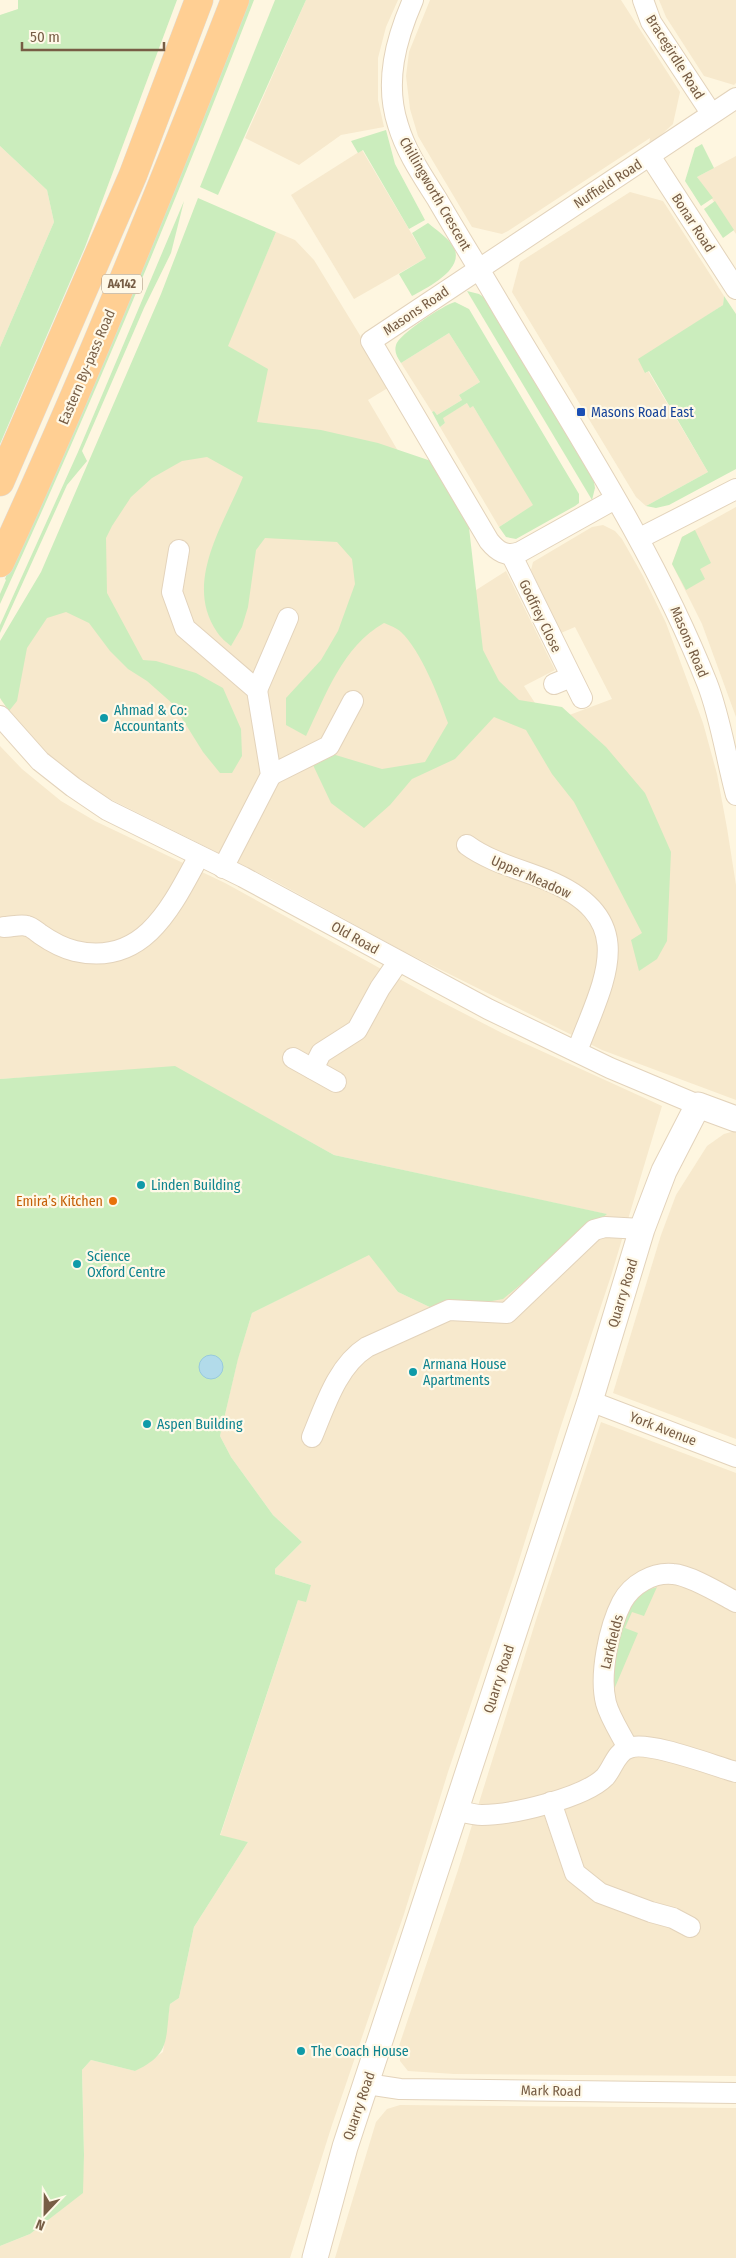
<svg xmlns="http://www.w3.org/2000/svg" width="736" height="2258" viewBox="0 0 736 2258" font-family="'Fira Sans Condensed',sans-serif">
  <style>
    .residential { fill: #f7e9cd }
    .green { fill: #cbedbd }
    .water { fill: #b2dbea; stroke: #98cadc }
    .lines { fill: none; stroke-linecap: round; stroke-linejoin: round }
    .minor-casing { stroke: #e3d3bb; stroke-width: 22 }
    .tertiary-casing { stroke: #e3d3bb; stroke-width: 27 }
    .trunk-casing { stroke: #e1dbd6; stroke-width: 29 }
    .minor { stroke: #fff; stroke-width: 20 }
    .tertiary { stroke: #fff; stroke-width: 25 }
    .trunk { stroke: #ffcf93; stroke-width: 28 }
    .transit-dot { fill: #1a4fb4; stroke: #fff9e8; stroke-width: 2 }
    .culture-dot { fill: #0f9aa8; stroke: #fff9e8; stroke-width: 2 }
    .food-dot { fill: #e8710a; stroke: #fff9e8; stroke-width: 2 }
    .labels { text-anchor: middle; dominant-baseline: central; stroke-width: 4.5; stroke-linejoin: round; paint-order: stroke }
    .shield { fill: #fff9e8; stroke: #a08c76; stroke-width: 1 }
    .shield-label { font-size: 12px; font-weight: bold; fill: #775d45 }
    .street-label { font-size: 14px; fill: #775d45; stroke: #fff9e8 }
    .transit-label { font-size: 14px; fill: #164399; stroke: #fff9e8; text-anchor: start }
    .culture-label { font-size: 14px; fill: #0d838f; stroke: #fff9e8; text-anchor: start }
    .food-label { font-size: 14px; fill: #c56008; stroke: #fff9e8; text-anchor: end }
  </style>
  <rect width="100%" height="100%" fill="#fef6e0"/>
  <g class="residential">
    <path d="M306,0h92l-12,27 -8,31v42l6,27 -43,8 -42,30 -54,-27z"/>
    <path d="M430,0h191l59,92 -7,32 -24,22 1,-8 -142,93 -6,3 -30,-7 -54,-91 -8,-27 -4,-33 3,-24z"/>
    <path d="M659,0h77v83l-2,2 -30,-9 -38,-59z"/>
    <path d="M0,146l47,44 7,32 -54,125z"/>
    <path d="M362,150l64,108 -72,41 -63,-104z"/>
    <path d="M736,156v78l-39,-57z"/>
    <path d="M630,192l33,9 61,95 -1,9 -84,55 7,13 2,-2 60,101 -62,34 -10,-9 -124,-205 8,-30z"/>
    <path d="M276,232l19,8 19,20 77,126 -23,14 33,56 61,143 44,-28 49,99 -31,16 24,37 64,-24 -37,-72 -14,6 -30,-63 2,-8 59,-35 11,-2 12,6 7,8 21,37 23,47 37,100 14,51 10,54 9,57v215l-134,-50 -199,-99 -130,-71 -179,-89 -44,-35 -21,-20 -28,-36 4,-49 222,-305z"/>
    <path d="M449,333l31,49 -21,13 3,5 -25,15 -3,-4 -2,1 -31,-49z"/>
    <path d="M467,403l6,3 61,99 -35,22 -59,-100 5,-4 -3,-5z"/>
    <path d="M736,507v210l-34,-93 -30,-60 10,-27z"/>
    <path d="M0,746l22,23 39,32 34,20 130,62 209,115 68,35 160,73 -51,170 -51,153 -45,144 -67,199 -44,142 -72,211 -42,133h-290v-12l30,-12 52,-41 2,-38 -2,-85 9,-10 44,11 28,-19 7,-48 9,-6 15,-71 54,-85 -28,-6 78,-236 13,-15 -36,-11v-5l27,-27 -29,-27 -42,-58 -11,-21 18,-78 14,-45 117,-59 29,38 40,19 168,-97 -272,-59 -159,-88 -175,12z"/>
    <path d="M731,1132h5v307l-123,-46 48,-158 15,-40 31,-49 17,-12z"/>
    <path d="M601,1422l135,51v603l-282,-2 -46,-3 -8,-10 -1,-15 59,-176 78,-250z"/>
    <path d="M400,2105l336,3v150h-401l41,-136 11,-13z"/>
  </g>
  <g class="green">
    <path d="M18,0h159l-92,247 -85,197v-97l54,-125 -7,-32 -47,-44v-131l18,-6z"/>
    <path d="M247,0h7c-79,204 -163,405 -254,604v-10l6,-14 -1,-1z"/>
    <path d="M275,0h31l-88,195 -18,-8z"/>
    <path d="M386,130l9,34 30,56 -16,9 -46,-79 -5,3 -7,-12z"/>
    <path d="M702,144l12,24 -17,9 16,21 -12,8 -16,-25 10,-33z"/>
    <path d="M198,198l78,34 -48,114 40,23 -11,53 64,8 57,13 53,18 37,58 15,131 16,31 20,19 43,7 44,40 39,46 26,59 -4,89 -10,18 -18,12 -8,-31 11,-7 -68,-131 -22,-28 -26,-44 -32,-13 -39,42 -43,20 -22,26 -26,23 -33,-25 -18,-38 6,-15 63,19 43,-7 23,-39c-9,-26 -27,-72 -47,-91 -4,-4 -12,-7 -17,-9 -42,24 -58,72 -78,113l-20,-11v-27l35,-38 17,-29 17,-47 -3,-25 -15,-17 -72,-4 -9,12 -8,57 -6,20 -11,19c-5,-4 -11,-9 -14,-14 -34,-49 7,-108 26,-155l-36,-20 -25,4 -30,17 -21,19 -19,29 -6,12 1,55 36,67 13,1 40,12 27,15 18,41 1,27 -10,17h-12l-17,-21 -30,-48 -26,-23 -19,-12 -18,-18 -21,-28 -23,-11 -19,6 -20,30 -10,53 -8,10 -9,-13v-57l41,-69 120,-278z"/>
    <path d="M184,201l-13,52 -27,55 -62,143 5,10 -20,24 -67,148v-8l78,-173z"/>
    <path d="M715,201l19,29 -11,8 -19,-29z"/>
    <path d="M428,223c8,7 24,17 27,27 7,21 -29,38 -43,46l-13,-22 27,-16 -14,-25z"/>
    <path d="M467,291l12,3 9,6 105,176 2,12 -3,12z"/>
    <path d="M724,296l12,18v155l-67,36 -13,3 -10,-2 62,-34 -59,-101 -4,2 -7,-14 85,-54z"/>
    <path d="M455,302l14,7 110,185v9l-4,3 -59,33 -10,-2 -7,-10 34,-22 -60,-99 -3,2 -3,-5 -24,15 2,5 -5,4 -8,-15 2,-1 3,4 25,-15 -3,-5 21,-13 -31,-49 -48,30c-4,-6 -7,-11 -5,-18 2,-10 49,-41 59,-43z"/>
    <path d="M695,530l16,33 -11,6 5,10 -19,11 -14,-26 10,-27z"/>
    <path d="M175,1066l159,89 273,59 -104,85 -65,12 -40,-19 -29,-37 -117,58 -14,46 -18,77 11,21 42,58 29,27 -27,27v5l36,11 -5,17 -8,-2 -78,235 28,7 -54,85 -15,71 -9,6c-5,36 1,50 -35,67l-44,-11 -9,10 2,85 -1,38 -53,41 -30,12v-1167z"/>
    <path d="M657,1587l-13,29 -12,-4 -7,16 13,5 -25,59c0,-32 3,-76 29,-99 4,-4 10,-4 15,-6z"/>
  </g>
  <circle class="water" cx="211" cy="1367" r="12"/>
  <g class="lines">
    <defs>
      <g id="minor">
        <path d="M413,0c-17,39 -29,82 -15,125 8,27 24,50 39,74 22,38 46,76 68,114 72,121 150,239 202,370 14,36 19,75 29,112"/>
        <path d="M643,0l8,22 60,91"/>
        <path d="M650,156l86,133"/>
        <path d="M615,499l-95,53c-14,5 -22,0 -31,-11l-118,-200 365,-243"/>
        <path d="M640,538l96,-49"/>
        <path d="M179,550l-7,42 13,36 72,62 14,85 -48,93"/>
        <path d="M511,554l71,144"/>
        <path d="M554,684l17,-7"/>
        <path d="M257,690l31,-72"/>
        <path d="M0,716l40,45 33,26 34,23 136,67 245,132 122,59 88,37"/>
        <path d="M271,775l58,-29 24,-45"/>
        <path d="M467,845c23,17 53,24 80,35 95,39 57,100 30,171"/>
        <path d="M4,927c7,0 17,-3 23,-1 5,1 10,6 13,8 10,7 23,14 35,17 69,16 97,-45 124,-95"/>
        <path d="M293,1058l43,24"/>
        <path d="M313,1069l8,-16 36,-23 23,-42 18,-26"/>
        <path d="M590,1401l146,56"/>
        <path d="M312,1437c13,-31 25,-71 55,-90l82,-37 58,3 87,-83 11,-3 37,2"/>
        <path d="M628,1748c-7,-14 -18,-30 -22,-45 -7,-28 3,-76 16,-101 10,-18 31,-30 51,-28 17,1 48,20 63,28"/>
        <path d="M551,1802l24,71 25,20 51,19 22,6 17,9"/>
        <path d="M456,1810c8,2 18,5 26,5 30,0 102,-17 123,-38 8,-9 11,-25 24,-29 19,-8 85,18 107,24"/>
        <path d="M367,2084l33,5 336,4"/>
      </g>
      <path id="tertiary" d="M315,2258l30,-111 245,-746 52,-172 22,-58 34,-66 38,14"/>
      <g id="trunk">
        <path d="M0,482l133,-307 66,-175"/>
        <path d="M0,563c85,-184 161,-373 235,-563"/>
      </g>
    </defs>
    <use href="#minor" class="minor-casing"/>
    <use href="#tertiary" class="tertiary-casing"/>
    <use href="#trunk" class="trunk-casing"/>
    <use href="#minor" class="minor"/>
    <use href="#tertiary" class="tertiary"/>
    <use href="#trunk" class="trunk"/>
  </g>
  <rect class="transit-dot" x="576" y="407" width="10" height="10" rx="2.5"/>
  <g class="culture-dot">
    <circle cx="104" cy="718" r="5"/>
    <circle cx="141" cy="1185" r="5"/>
    <circle cx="77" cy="1264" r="5"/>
    <circle cx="413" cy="1372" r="5"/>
    <circle cx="147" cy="1424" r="5"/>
    <circle cx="301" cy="2051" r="5"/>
  </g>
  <circle class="food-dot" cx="113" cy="1201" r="5"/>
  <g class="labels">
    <rect class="shield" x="102" y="274.5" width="40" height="19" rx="4"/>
    <g class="shield-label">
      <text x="122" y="284">A4142</text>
    </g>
    <g class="street-label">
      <text transform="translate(675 57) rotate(58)">Bracegirdle Road</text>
      <text transform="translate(608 184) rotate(-33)">Nuffield Road</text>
      <text transform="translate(435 194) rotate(60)">Chillingworth Crescent</text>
      <text transform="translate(693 223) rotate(57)">Bonar Road</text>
      <text transform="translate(416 311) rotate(-34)">Masons Road</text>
      <text transform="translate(87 367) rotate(-67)">Eastern By-pass Road</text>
      <text transform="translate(540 616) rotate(64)">Godfrey Close</text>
      <text transform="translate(689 642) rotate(67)">Masons Road</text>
      <text transform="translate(531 877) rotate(24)">Upper Meadow</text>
      <text transform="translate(355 938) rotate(29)">Old Road</text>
      <text transform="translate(623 1293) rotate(-73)">Quarry Road</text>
      <text transform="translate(663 1429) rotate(21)">York Avenue</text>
      <text transform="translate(612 1642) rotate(-76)">Larkfields</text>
      <text transform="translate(499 1679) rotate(-72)">Quarry Road</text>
      <text transform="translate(551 2091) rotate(1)">Mark Road</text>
      <text transform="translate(359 2106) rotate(-71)">Quarry Road</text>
    </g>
    <g class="transit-label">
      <text x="591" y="412">Masons Road East</text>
    </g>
    <g class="culture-label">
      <text x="114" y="710">Ahmad &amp; Co:<tspan x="114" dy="16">Accountants</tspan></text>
      <text x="151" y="1185">Linden Building</text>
      <text x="87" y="1256">Science<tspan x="87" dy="16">Oxford Centre</tspan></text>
      <text x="423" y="1364">Armana House<tspan x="423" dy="16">Apartments</tspan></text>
      <text x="157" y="1424">Aspen Building</text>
      <text x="311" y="2051">The Coach House</text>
    </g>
    <g class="food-label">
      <text x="103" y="1201">Emira’s Kitchen</text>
    </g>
  </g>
  <g transform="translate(45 2213) rotate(202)" stroke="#fff9e8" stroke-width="4" paint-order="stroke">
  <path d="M0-4L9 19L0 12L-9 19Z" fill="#775d45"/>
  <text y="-8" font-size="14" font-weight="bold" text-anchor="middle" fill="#775d45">N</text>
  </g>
  <path d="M22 42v8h142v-8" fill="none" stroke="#775d45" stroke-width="2.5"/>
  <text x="30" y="42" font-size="15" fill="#775d45" stroke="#fff9e8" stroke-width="4" paint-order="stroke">50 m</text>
</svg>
